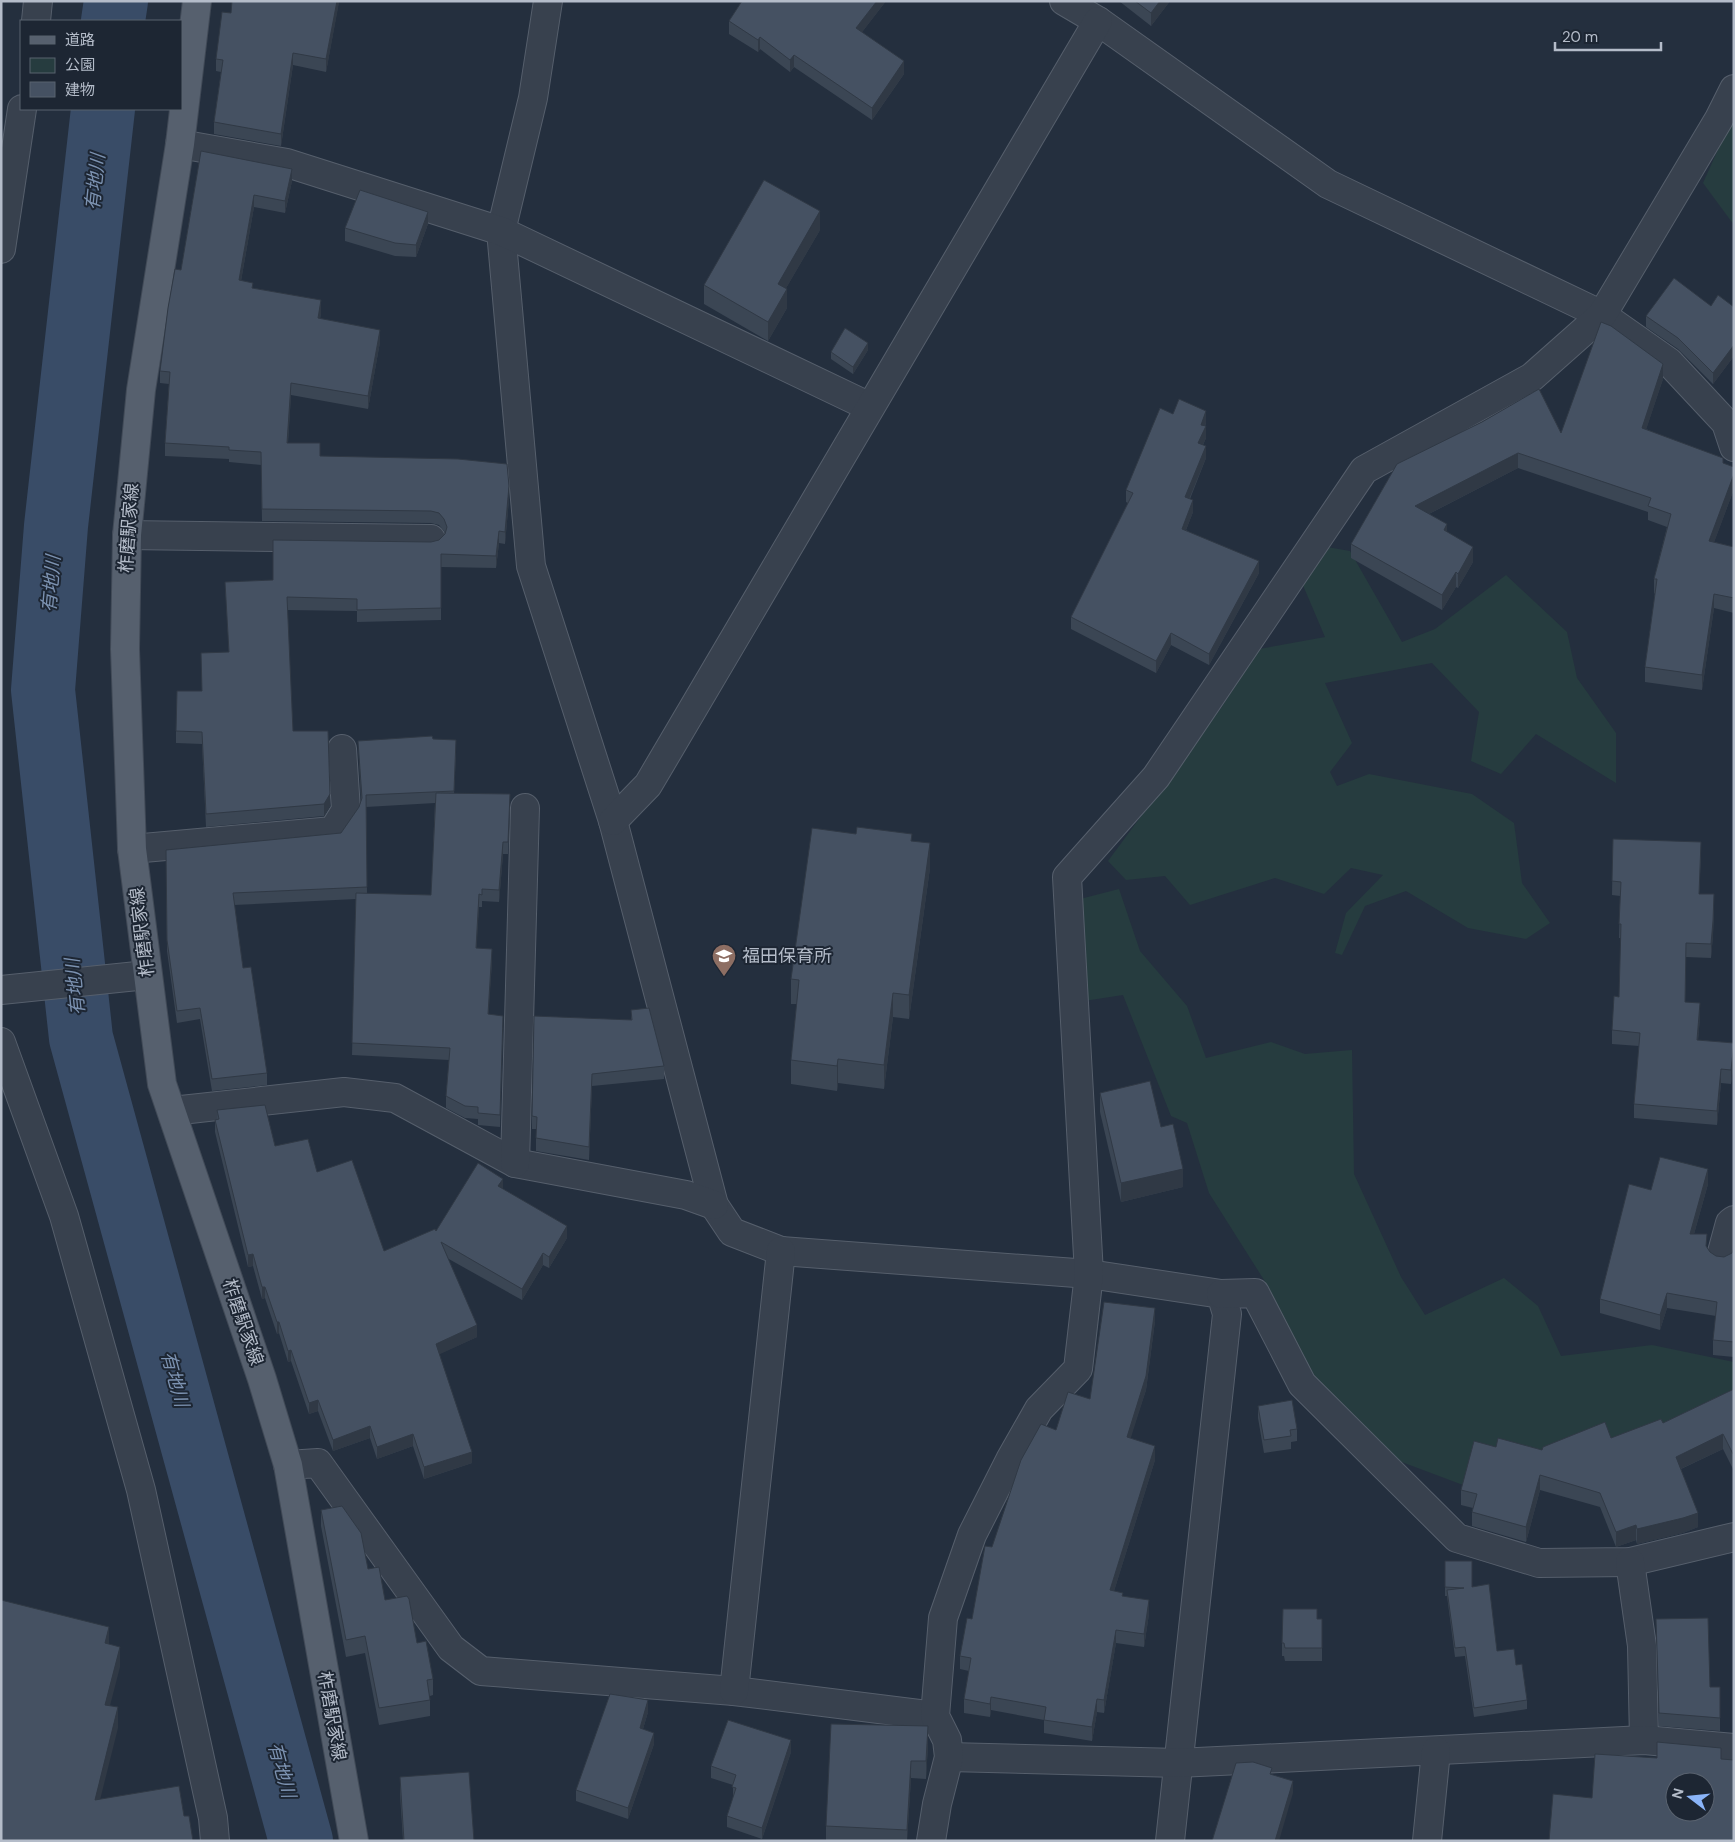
<svg xmlns="http://www.w3.org/2000/svg" width="1735" height="1842" viewBox="0 0 1735 1842" font-family="'DM Sans','Noto Sans JP',sans-serif">
  <style>
    .green { fill: #263c3f }
    .lines { fill: none; stroke-linecap: round; stroke-linejoin: round }
    .river { stroke: #394c67; stroke-width: 64 }
    .minor-casing { stroke: #565f6c; stroke-width: 30 }
    .major-casing { stroke: #414a57; stroke-width: 30 }
    .minor { stroke: #38414e; stroke-width: 28 }
    .major { stroke: #56606e; stroke-width: 28 }
    .wall { fill: #3b4654; fill-rule: evenodd }
    .shaded-wall { fill: #303945 }
    .building { fill: #455162; stroke: #303945; fill-rule: evenodd }
    .labels { text-anchor: middle; dominant-baseline: central; stroke-width: 4; stroke-linejoin: round; paint-order: stroke }
    .street-label { font-size: 18px; fill: #b4bcc9; stroke: #1d2633 }
    .poi-label { font-size: 18px; fill: #b4bcc9; stroke: #1d2633; text-anchor: start }
    .water-label { font-size: 19px; font-style: italic; fill: #7c92b1; stroke: #1d2633 }
  </style>
  <rect width="100%" height="100%" fill="#242f3e"/>
  <g class="green">
    <path d="M1734,114v111l-31,-42z"/>
    <path d="M1327,547l23,4 52,91 33,-13 71,-54 61,57 10,46 39,55v50l-80,-49 -35,40 -30,-13 8,-49 -47,-49 -107,20 27,60 -22,29 7,14 32,-12 103,20 42,29 8,60 28,40 -24,16 -58,-11 -62,-37 -41,15 -23,49 -7,-2 11,-40 37,-38 -32,-7 -27,26 -49,-16 -85,27 -25,-29 -39,4 -18,-19 113,-153 38,-59 66,-12 -23,-54z"/>
    <path d="M1119,889l21,62 47,55 19,52 65,-16 34,12 47,-4 2,124 47,103 24,38 79,-37 34,28 23,50 91,-11 82,17v55l-271,68 -72,-27 -76,-70 -51,-108 -55,-87 -22,-70 -16,-7 -48,-121 -39,6 -8,-101z"/>
  </g>
  <g class="lines">
    <g class="river">
      <path d="M113,21l3,-20"/>
      <path d="M103,109l-47,417 -13,164 38,348 220,803"/>
    </g>
    <defs>
      <g id="minor">
        <path d="M548,1l-15,97 -32,133 30,335 82,255 101,384 18,27 49,19 308,23 132,20 6,20 -57,527"/>
        <path d="M1064,1l34,20 230,163 274,131 67,47 57,61 8,24"/>
        <path d="M36,21l2,-20"/>
        <path d="M180,144l107,19 214,68 369,176"/>
        <path d="M1,249l21,-140"/>
        <path d="M127,535l304,4"/>
        <path d="M613,821l35,-36 450,-764"/>
        <path d="M132,849l201,-18 13,-21 -4,-61"/>
        <path d="M1,990l146,-15"/>
        <path d="M1,1042l63,174 77,274 72,328 2,23"/>
        <path d="M172,1111l172,-19 51,6 120,65 171,32 28,10"/>
        <path d="M515,1163l10,-355"/>
        <path d="M1721,1256l9,-33 4,-3"/>
        <path d="M1221,1294l34,-1 47,91 155,154 82,25 91,-1 104,-25"/>
        <path d="M288,1465l30,-2 133,185 30,23 253,20 201,25"/>
        <path d="M1630,1562l12,84 2,94"/>
        <path d="M734,1691l47,-440"/>
        <path d="M949,1757l229,6 466,-23 90,8"/>
        <path d="M931,1841l6,-37 12,-47 -2,-17 -12,-24 8,-98 29,-83 38,-75 29,-51 39,-40 11,-95 -22,-397 89,-100 208,-307 168,-93 70,-62 117,-196 15,-30"/>
        <path d="M1427,1841l9,-90"/>
      </g>
      <path id="major" d="M197,1l-17,143 -39,246 -14,145 -2,114 7,200 30,235 100,295 26,86 66,376"/>
    </defs>
    <use href="#minor" class="minor-casing"/>
    <use href="#major" class="major-casing"/>
    <use href="#minor" class="minor"/>
    <use href="#major" class="major"/>
  </g>
  <g class="wall">
    <path d="M339,1l-13,71 -33,-7 -12,81 -67,-12v-12l7,-50 -5,-1v-12l15,-46z"/>
    <path d="M742,1h144l-24,31 42,42 -32,46 -78,-53 -4,5 -30,-23 -2,3 -29,-18v-13z"/>
    <path d="M1119,1h51l-19,25z"/>
    <path d="M201,151l91,30 -7,32 -31,-6 -13,74 12,7 68,25 -1,6 60,23 -12,67 -77,-14 -3,48 32,13 189,43 -4,45 -6,-1 -3,25 -55,-1v53l-84,2v-11l-70,-1 6,121 37,75 -6,10 -118,11 -4,-83 -26,-1v-12l26,-40 27,-39 -4,-70 48,-2 158,-38 8,-2 6,-7 -1,-2 -5,-6 -8,-2 -169,-2 -1,-56 -32,-3v-3l-64,-3v-13l4,-59 -9,-1v-12l21,-101z"/>
    <path d="M428,224l-12,33 -21,-1 -50,-15v-13z"/>
    <path d="M820,230l-34,58 1,20 -19,33 -64,-37v-19z"/>
    <path d="M1711,306l23,1v49l-21,28 -35,-35 -32,-22v-11z"/>
    <path d="M868,350l-15,24 -22,-15v-7z"/>
    <path d="M1663,379l-17,50 77,34 11,26 -20,53 20,5v66l-20,-5 -12,82 -57,-8v-15l10,-73 -1,-1v-14l13,-52 -19,-7v-8l-130,-44 -89,46 18,18 26,30 -15,26 -2,-1 -14,23 -91,-52v-14l46,-80 164,-31z"/>
    <path d="M1173,414l33,9 -1,3 1,12 -3,7 3,13 -16,41 3,13 -7,18 73,43 -50,92 -38,-20 -15,28 -85,-44v-12l57,-114 -2,-1v-12z"/>
    <path d="M433,739l23,13 -2,42 56,13 -2,47h-5l-4,48 -17,-1v6h-3l-3,41 16,14 -4,52 15,14 -3,99 -22,-2v-6l-13,-1 -19,-10v-12l3,-36 -97,-5 4,-156 -122,6 9,63 24,105v12l-55,6 -12,-72 -23,4 -10,-72 -1,-101 175,-17 18,-26 2,-7 -3,-59zM435,803l-4,92 -64,-1 -1,-87z"/>
    <path d="M856,834l56,7 18,27 -21,151 -16,-2 -9,72 -46,-6 -1,8 -46,-7v-24l6,-56h-6v-25z"/>
    <path d="M1613,839l88,17 -2,38 15,14 -1,27 -2,23 -25,-1 -1,45 15,15 -2,23 36,3v17l-3,24 -10,-1 -4,42 -83,-7v-14l5,-58 -27,-2v-14l7,-33 2,-59h-2l1,-42 -8,-1z"/>
    <path d="M631,1010l33,56v13l-72,7 -3,74 -53,-9v-22h-4v-13l99,-96z"/>
    <path d="M1100,1093l61,34 22,60 -62,15 -21,-90z"/>
    <path d="M217,1110l100,62 67,79 52,-20 67,-42 64,49 -18,30 -6,-3 -21,35 -75,-42 30,79 -38,17 33,109 -48,16 -11,-33 -36,13 -7,-21 -37,13 -15,-40 -9,3 -18,-53 -3,1 -9,-29 -2,1 -12,-36 -3,1 -9,-33 -5,1 -33,-135v-12h2z"/>
    <path d="M1708,1184l-14,50 13,13 3,5 6,4 8,1 8,-4 2,-5v109l-21,-2v-15l3,-24 -49,-8 -7,22 -60,-17v-14l51,-109z"/>
    <path d="M1155,1321l-9,69 -16,48 25,22 -41,131 9,5 26,18 -5,33 -28,-4 -12,70 -7,-1 -5,29 -48,-8v-13l-53,-10 -1,7 -26,-4v-14l5,-28 -9,-2v-13l12,-37 20,-72 64,-117 34,-31z"/>
    <path d="M1734,1389v80h-1l-10,-20 -42,20 17,58 -15,6 -46,11 -1,-4 -20,7 -16,-40 -60,-17 -14,52 -54,-16v-14l1,-4 -12,-3v-15l35,-43 46,3 69,-12 52,-15z"/>
    <path d="M1258,1406l39,23v12l-6,1v7l-27,4 -6,-35z"/>
    <path d="M321,1510l47,59 17,31 32,43 16,36v16l-3,1v20l-51,9 -14,-72 -19,4 -25,-131z"/>
    <path d="M1445,1561l27,26 25,64 19,14 11,35v9l-53,8 -9,-61 -10,1 -8,-61h-2z"/>
    <path d="M1317,1619h5v42h-37l-1,-5h-2v-13z"/>
    <path d="M1656,1619l54,68h10v44l-61,-5z"/>
    <path d="M648,1712l-5,17 11,15 -26,75 -52,-18v-11z"/>
    <path d="M928,1744l-2,35 -15,-1 -4,63h-81v-15z"/>
    <path d="M791,1752l-29,87 -35,-12v-11l6,-18v-13l-22,-7v-12z"/>
    <path d="M400,1777l74,64h-71l-3,-47z"/>
  </g>
  <g class="shaded-wall">
    <path d="M337,1h2v2l-13,69v-13z"/>
    <path d="M877,1h9l-30,39v-12z"/>
    <path d="M1160,1h10l-19,25v-13z"/>
    <path d="M760,37v12l-2,3v-12z"/>
    <path d="M293,53v12l-12,81v-12z"/>
    <path d="M794,55v12l-4,5v-12z"/>
    <path d="M904,61v13l-32,46v-12z"/>
    <path d="M292,169v12l-7,32v-12z"/>
    <path d="M254,195v12l-15,85v-12z"/>
    <path d="M820,211v19l-42,72v-18z"/>
    <path d="M428,212v12l-12,33v-12z"/>
    <path d="M787,289v19l-19,33v-19z"/>
    <path d="M321,300v13l-3,18v-13z"/>
    <path d="M380,330v12l-12,67v-13z"/>
    <path d="M868,343v7l-15,24v-7z"/>
    <path d="M1734,345v11l-21,28v-11z"/>
    <path d="M1663,364v15l-21,63v-14z"/>
    <path d="M291,383v12l-4,60v-12z"/>
    <path d="M1206,411v12l-5,13v-11z"/>
    <path d="M1206,426v12l-8,17v-12z"/>
    <path d="M1206,446v12l-21,51v-12z"/>
    <path d="M1518,453v15l-103,53v-15z"/>
    <path d="M1734,474v15l-25,67v-15z"/>
    <path d="M509,486v13l-4,45v-12z"/>
    <path d="M1193,500v12l-11,28v-11z"/>
    <path d="M1447,524v14l-3,-8z"/>
    <path d="M499,531v12l-3,25v-12z"/>
    <path d="M1473,547v15l-15,26v-14z"/>
    <path d="M1259,561v12l-50,92v-11z"/>
    <path d="M1456,572v15l-14,23v-15z"/>
    <path d="M1714,594v14l-12,82v-15z"/>
    <path d="M1171,633v12l-15,28v-12z"/>
    <path d="M330,794v12l-6,10v-12z"/>
    <path d="M503,842v12l-4,48v-12z"/>
    <path d="M930,843v25l-21,151v-24z"/>
    <path d="M479,894v13l-3,54v-13z"/>
    <path d="M1714,894l-1,41 -2,23v-14z"/>
    <path d="M492,949v13l-4,64v-12z"/>
    <path d="M893,993v24l-9,72v-24z"/>
    <path d="M1700,1003v14l-3,37v-14z"/>
    <path d="M1734,1046v14l-3,24v-14z"/>
    <path d="M838,1059v24l-1,8v-25z"/>
    <path d="M1721,1069v14l-4,42v-14z"/>
    <path d="M592,1074v12l-3,74v-13z"/>
    <path d="M1183,1169v18l-62,15v-19z"/>
    <path d="M1708,1169v15l-18,64v-14z"/>
    <path d="M503,1179v12l-5,-5z"/>
    <path d="M567,1226v12l-18,30v-11z"/>
    <path d="M543,1253v12l-21,35v-11z"/>
    <path d="M253,1254v12l-5,1v-12z"/>
    <path d="M262,1287h3v11l-3,1z"/>
    <path d="M1667,1293v15l-7,22v-15z"/>
    <path d="M1155,1308v13l-9,69 -19,60v-13z"/>
    <path d="M277,1322h2v11l-2,1z"/>
    <path d="M477,1325v12l-41,19v-12z"/>
    <path d="M291,1350v11l-3,1v-11z"/>
    <path d="M318,1400v11l-9,3v-11z"/>
    <path d="M370,1426v12l-37,13v-11z"/>
    <path d="M413,1434v12l-36,13v-12z"/>
    <path d="M1723,1434v15l-47,22v-14z"/>
    <path d="M1155,1446v14l-45,144v-14z"/>
    <path d="M472,1452v11l-48,16v-12z"/>
    <rect x="1733" y="1454" width="1" height="15"/>
    <path d="M1540,1475v15l-14,52v-15z"/>
    <path d="M1698,1513v14l-15,6 -46,11v-15z"/>
    <path d="M1636,1525v15l-20,7v-15z"/>
    <path d="M1149,1600v14l-5,33v-13z"/>
    <path d="M109,1627v20l-4,-4z"/>
    <path d="M1116,1630v13l-12,70v-13z"/>
    <path d="M120,1647v20l-15,58v-20z"/>
    <path d="M991,1697v13l-1,7v-13z"/>
    <path d="M1097,1699v13l-5,29v-14z"/>
    <path d="M648,1700v12l-8,27v-11z"/>
    <path d="M118,1707v21l-23,92v-20z"/>
    <path d="M928,1726v18l-2,35v-18z"/>
    <path d="M654,1733v11l-26,75v-11z"/>
    <path d="M791,1740v12l-29,87v-11z"/>
    <path d="M911,1761v17l-4,63v-11z"/>
    <path d="M1293,1781v12l-14,48h-4z"/>
  </g>
  <g class="building">
    <path d="M232,1h105l-11,58 -33,-6 -12,81 -67,-12 9,-62 -7,-1 6,-47 9,1z"/>
    <path d="M742,1h135l-21,27 48,33 -32,47 -78,-53 -4,5 -30,-23 -2,3 -29,-19z"/>
    <path d="M1135,1h25l-9,12z"/>
    <path d="M201,151l91,18 -7,32 -31,-6 -15,85 14,3 -1,5 69,12 -3,18 62,12 -12,66 -77,-13 -4,60h33v13l138,3 49,5 2,22 -4,46 -6,-1 -3,25 -55,-2v54l-84,2v-11l-70,-2 6,134h35l2,63 -6,10 -118,10 -4,-82 -26,-1 1,-40h25l-1,-38 28,-1 -4,-70 48,-2v-40l158,2 8,-2 6,-6 2,-7 -3,-8 -5,-6 -8,-2 -169,-2 -1,-57 -32,-2v-3l-64,-4 5,-71 -10,-1 8,-63 7,-39 6,1z"/>
    <path d="M764,180l56,31 -42,73 9,5 -19,33 -64,-37z"/>
    <path d="M360,190l68,22 -12,33 -21,-2 -50,-15z"/>
    <path d="M1674,278l37,28 7,-11 16,12v38l-21,28 -35,-35 -32,-22z"/>
    <path d="M1601,322l10,4 52,38 -21,64 81,30v5l11,4v7l-25,67 25,6v51l-20,-4 -12,81 -57,-8 12,-88h-3l17,-65 -23,-8 3,-8 -133,-45 -103,53 32,18 -3,6 29,17 -15,27 -2,-2 -14,23 -91,-51 46,-80 85,-42 57,-33 22,44z"/>
    <path d="M845,328l23,15 -15,24 -22,-15z"/>
    <path d="M1179,399l27,12 -5,14 5,1 -8,17 8,3 -21,51 8,3 -11,29 77,32 -50,93 -38,-21 -15,28 -85,-44 62,-124 -7,-3 34,-82 13,6z"/>
    <path d="M432,736l1,3 23,1 -2,51 -88,4 1,92 -134,6 10,75 8,-1 16,106 -55,6 -12,-71 -23,3 -10,-71 -1,-90 175,-17 18,-26 3,-9 -4,-57z"/>
    <path d="M436,793l74,1 -2,48h-5l-4,48 -17,-1v6l-3,-1 -3,54 16,1 -4,65 15,2 -3,99 -22,-2v-6l-13,-1 -19,-10 4,-48 -98,-5 4,-150 75,2z"/>
    <path d="M857,827l55,7 -1,7 19,2 -21,152 -16,-2 -9,72 -46,-6 -1,7 -46,-6 8,-80 -8,-1 21,-151 44,6z"/>
    <path d="M1613,839l88,3 -2,52h15l-1,27 -2,23 -25,-1 -1,59 15,1 -3,37 37,3 -3,27 -10,-1 -4,42 -83,-7 6,-71 -28,-3 2,-34 5,1 2,-73h-2l2,-42 -9,-1z"/>
    <path d="M649,1008l15,58 -72,8 -3,73 -53,-9 1,-21 -5,-1 2,-100 98,4 -1,-10z"/>
    <path d="M1150,1081l11,46 12,-3 10,45 -62,14 -21,-90z"/>
    <path d="M265,1105l10,41 33,-7 9,33 35,-12 32,91 51,-22 1,2 42,-68 25,16 -5,7 69,40 -18,31 -6,-4 -21,36 -81,-47 36,83 -41,19 36,108 -48,15 -11,-33 -36,13 -7,-21 -37,14 -15,-40 -9,3 -18,-53 -3,1 -9,-29h-2l-12,-35h-3l-9,-33 -5,1 -33,-135 4,-1 -2,-9z"/>
    <path d="M1660,1157l48,12 -18,65h17l-1,12 4,6 6,4 8,1 8,-4 2,-5v94l-21,-2 4,-38 -50,-9 -7,22 -60,-16 29,-115 22,6z"/>
    <path d="M1104,1302l51,6 -9,68 -19,61 28,9 -45,144 13,3 -1,3 27,4 -5,34 -28,-4 -12,70 -7,-1 -5,28 -48,-7 2,-13 -55,-10 -1,7 -26,-5 7,-41 -11,-2 7,-38 5,1 13,-73 7,1 29,-87 20,-36 15,6 12,-38 22,7z"/>
    <path d="M1734,1389v65h-1l-10,-20 -47,23 22,56 -15,5 -46,11 -1,-4 -20,7 -16,-39 -60,-18 -14,52 -54,-15 5,-18 -16,-4 13,-49 22,6 2,-9 44,12 1,-3 62,-25 6,16 50,-19 2,4z"/>
    <path d="M1292,1400l5,29 -7,1 1,6 -27,4 -6,-34z"/>
    <path d="M342,1506l19,27 7,36 11,-2 6,33 22,-4 2,3 8,44 9,-2 7,38 -6,1 3,20 -51,8 -14,-72 -19,4 -25,-130z"/>
    <path d="M1445,1561h27v26l17,-3 8,67 17,-2 2,16 6,-1 5,36 -53,8 -9,-61 -10,1 -8,-58 17,-2 -19,-1z"/>
    <path d="M1,1600l108,27 -4,16 15,4 -15,58 13,2 -23,93 84,-14 5,30h5l4,25h-192z"/>
    <path d="M1283,1609h34v10h5v29h-37l-1,-5h-2z"/>
    <path d="M1708,1618l2,69h10v31l-61,-5 -3,-94z"/>
    <path d="M610,1694l38,6 -8,28 14,5 -26,75 -52,-18z"/>
    <path d="M728,1720l63,20 -29,88 -35,-12 9,-28 -4,-1 4,-12 -25,-9z"/>
    <path d="M831,1724l97,2 -2,35h-15l-4,69 -81,-4z"/>
    <path d="M1657,1742l64,6v11l13,1v81h-185l4,-47 39,4 3,-44 62,4zM1675,1782h30v30h-30z"/>
    <path d="M1253,1762l19,6 -2,6 23,7 -18,60h-63l24,-78z"/>
    <path d="M469,1772l5,69h-70l-4,-64z"/>
  </g>
  <defs>
    <symbol id="school-pin" viewBox="-11 -11 22 30"><path d="M0 17L-7.5 6A9.5 9.5 0 1 1 7.5 6Z" fill="#8d6e63" stroke="#1d2633"/><path d="M0-5L7-2L0 1L-7-2ZM-4 1L0 2.5L4 1V4Q0 6-4 4Z" fill="#fff"/></symbol>
  </defs>
  <g fill-rule="evenodd">
    <use href="#school-pin" x="710" y="942" width="28" height="38"/>
  </g>
  <g class="labels">
    <g class="street-label">
      <text transform="translate(129 528) rotate(-86)">柞磨駅家線</text>
      <text transform="translate(142 932) rotate(-97)">柞磨駅家線</text>
      <text transform="translate(243 1322) rotate(71)">柞磨駅家線</text>
      <text transform="translate(332 1716) rotate(80)">柞磨駅家線</text>
    </g>
    <g class="poi-label">
      <text x="742" y="956">福田保育所</text>
    </g>
    <g class="water-label">
      <text transform="translate(95 182) rotate(-84)">有地川</text>
      <text transform="translate(51 584) rotate(-85)">有地川</text>
      <text transform="translate(75 987) rotate(-96)">有地川</text>
      <text transform="translate(175 1379) rotate(75)">有地川</text>
      <text transform="translate(282 1770) rotate(75)">有地川</text>
    </g>
  </g>
  <rect width="1735" height="1842" fill="none" stroke="#b4bcc9" stroke-width="5"/>
  <rect x="20" y="20" width="162" height="90" fill="#1d2633" stroke="#59626f"/>
  <rect x="30" y="36" width="25" height="8" fill="#56606e" stroke="#59626f"/>
  <text x="65" y="45" font-size="15" fill="#b4bcc9">道路</text>
  <rect x="30" y="58" width="25" height="15" fill="#263c3f" stroke="#59626f"/>
  <text x="65" y="70" font-size="15" fill="#b4bcc9">公園</text>
  <rect x="30" y="82" width="25" height="15" fill="#455162" stroke="#59626f"/>
  <text x="65" y="95" font-size="15" fill="#b4bcc9">建物</text>
  <g transform="translate(1690 1797) rotate(286)"><circle r="24" fill="#1d2633" stroke="#59626f"/>
  <path d="M0-4L9 19L0 12L-9 19Z" fill="#8ab4f8"/>
  <text y="-8" font-size="14" font-weight="bold" text-anchor="middle" fill="#b4bcc9">N</text>
  </g>
  <path d="M1555 42v8h106v-8" fill="none" stroke="#b4bcc9" stroke-width="2.5"/>
  <text x="1562" y="42" font-size="15" fill="#b4bcc9" stroke="#1d2633" stroke-width="4" paint-order="stroke">20 m</text>
</svg>
